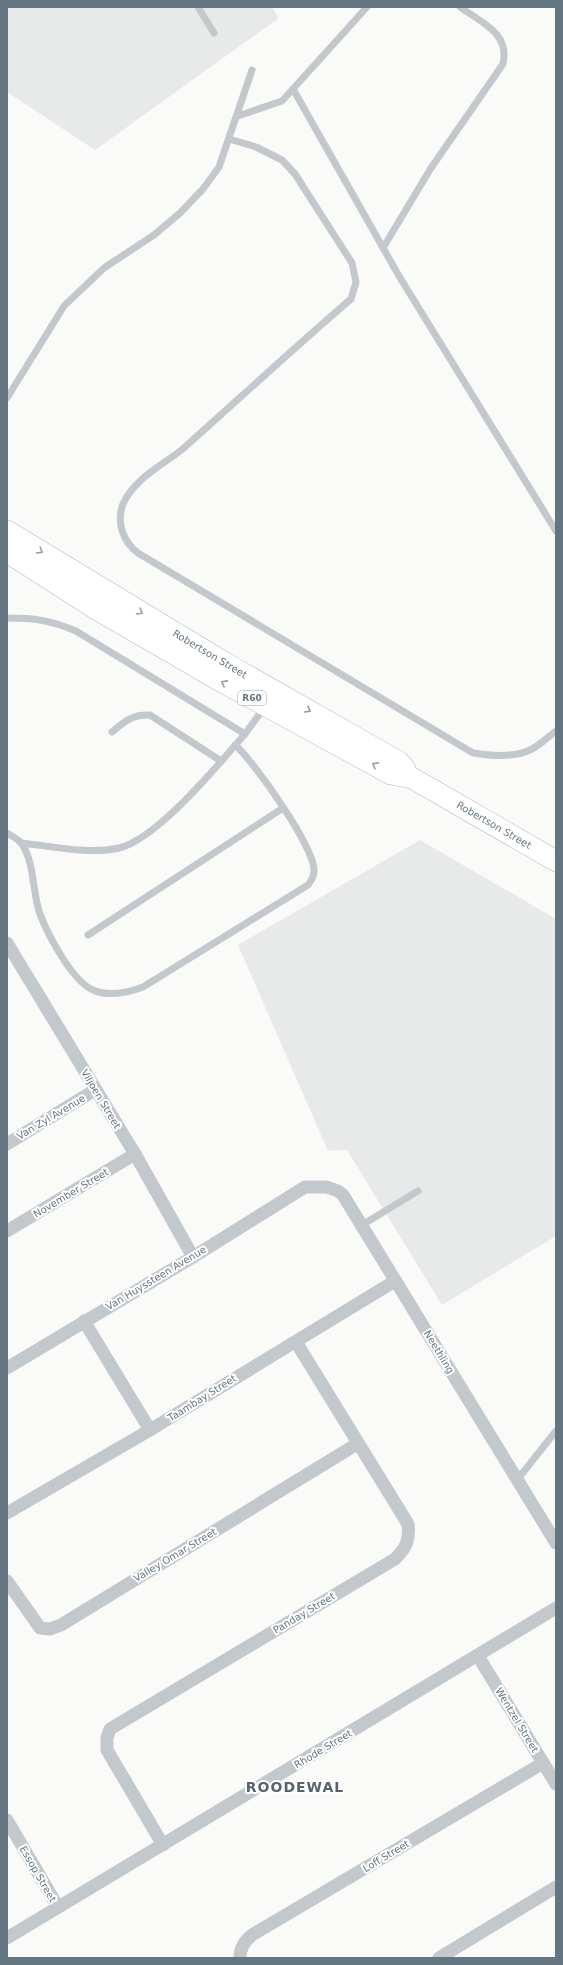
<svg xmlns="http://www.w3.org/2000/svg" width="563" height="1965" viewBox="0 0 563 1965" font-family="'DejaVu Sans',sans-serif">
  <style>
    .built { fill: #e8e9e9 }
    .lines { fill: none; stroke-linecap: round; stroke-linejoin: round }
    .primary-casing { stroke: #b5babe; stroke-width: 22 }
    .lane { stroke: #c3c8cc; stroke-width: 7 }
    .street { stroke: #c3c8cc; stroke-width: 13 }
    .primary { stroke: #fff; stroke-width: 21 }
    .oneway { stroke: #939fa8 }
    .labels { text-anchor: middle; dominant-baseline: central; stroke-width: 4; stroke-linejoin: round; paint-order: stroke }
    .shield { fill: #fff; stroke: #939fa8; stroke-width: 1 }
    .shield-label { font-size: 9px; font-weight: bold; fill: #657683 }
    .street-label { font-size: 10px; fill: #657683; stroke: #fff }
    .district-label { font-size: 14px; font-weight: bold; letter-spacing: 1px; fill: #57646e; stroke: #fff }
  </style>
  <rect width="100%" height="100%" fill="#fafaf8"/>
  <g class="built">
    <path d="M7,7h265l7,11 -184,132 -88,-58z"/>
    <path d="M420,840l136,79v317l-114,69 -95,-155 -19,1 -90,-206z"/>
  </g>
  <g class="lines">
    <defs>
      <g id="primary">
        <path d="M7,531l218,132 174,99 6,7"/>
        <path d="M7,552l89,57 121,70 174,95 21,4 144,83"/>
      </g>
    </defs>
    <use href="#primary" class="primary-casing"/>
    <g class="lane">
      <path d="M198,7l16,26"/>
      <path d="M293,89l106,187 157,255"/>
      <path d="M238,116l44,-15 85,-94"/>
      <path d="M229,139l27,8 26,13 13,14 57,89 4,19 -5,17c-56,48 -111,99 -166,148 -21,18 -50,30 -62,57 -7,18 0,38 15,49l335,200c18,3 40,5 57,-3 9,-4 18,-13 26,-19"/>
      <path d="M383,248l48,-80 72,-104c7,-31 -21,-41 -43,-57"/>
      <path d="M7,398l57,-92 40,-38 50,-33 26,-22 23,-24 16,-22 33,-97"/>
      <path d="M7,618c27,0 43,2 69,13l169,103 19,-26"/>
      <path d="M112,732c13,-11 21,-18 38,-17l71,46"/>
      <path d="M7,833c4,3 12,6 15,11 13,20 10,48 18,70 8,21 32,67 53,76 16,7 34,3 50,-3l165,-102c3,-4 6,-8 6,-14 2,-22 -61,-111 -79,-126"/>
      <path d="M21,843c31,3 67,12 98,5 38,-9 99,-83 126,-114"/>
      <path d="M88,935l195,-127"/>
      <path d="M362,1225l56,-34"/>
      <path d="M517,1480l39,-49"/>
    </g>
    <g class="street">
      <path d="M7,943l128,211 58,103"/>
      <path d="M7,1144l88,-54"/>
      <path d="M7,1231l128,-77"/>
      <path d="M84,1321l66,109"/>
      <path d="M7,1368l186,-111 112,-70h22l11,4 5,4 213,348"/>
      <path d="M7,1513l143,-83 245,-149"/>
      <path d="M7,1581l33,47 10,1 11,-4 296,-181"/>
      <path d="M478,1656l78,128"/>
      <path d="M7,1820l51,87"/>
      <path d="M163,1845l-56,-95v-12l3,-9 285,-170c11,-11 15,-19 13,-35l-112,-182"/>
      <path d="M7,1938l549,-330"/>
      <path d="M240,1958c0,-10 4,-16 12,-23l291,-172"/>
      <path d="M439,1958l117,-71"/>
    </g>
    <use href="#primary" class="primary"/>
  </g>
  <defs><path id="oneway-chevron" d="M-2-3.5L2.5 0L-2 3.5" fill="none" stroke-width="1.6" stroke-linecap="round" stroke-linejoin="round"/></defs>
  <g class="oneway">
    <use href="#oneway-chevron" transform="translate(40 551) rotate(31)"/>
    <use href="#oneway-chevron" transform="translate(140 612) rotate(31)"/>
    <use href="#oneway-chevron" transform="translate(224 683) rotate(-152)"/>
    <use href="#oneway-chevron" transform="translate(308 710) rotate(30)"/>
    <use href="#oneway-chevron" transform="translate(375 765) rotate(-151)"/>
  </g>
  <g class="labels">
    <rect class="shield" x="238" y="691" width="28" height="14" rx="3"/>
    <g class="shield-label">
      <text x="252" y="698">R60</text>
    </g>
    <g class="street-label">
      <text transform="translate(210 654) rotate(31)">Robertson Street</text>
      <text transform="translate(494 825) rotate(30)">Robertson Street</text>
      <text transform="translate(101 1099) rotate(59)">Viljoen Street</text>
      <text transform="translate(51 1117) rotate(-31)">Van Zyl Avenue</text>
      <text transform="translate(71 1193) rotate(-31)">November Street</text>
      <text transform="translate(156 1278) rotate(-31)">Van Huyssteen Avenue</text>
      <text transform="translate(439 1352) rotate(59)">Neethling</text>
      <text transform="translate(202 1398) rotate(-32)">Taambay Street</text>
      <text transform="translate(175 1555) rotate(-31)">Valley Omar Street</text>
      <text transform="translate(304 1613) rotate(-31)">Panday Street</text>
      <text transform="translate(517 1720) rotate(59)">Wentzel Street</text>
      <text transform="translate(323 1749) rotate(-31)">Rhode Street</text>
      <text transform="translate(386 1856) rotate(-31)">Loff Street</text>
      <text transform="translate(38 1874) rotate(60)">Essop Street</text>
    </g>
    <g class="district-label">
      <text x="295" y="1787">ROODEWAL</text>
    </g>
  </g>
  <rect width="563" height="1965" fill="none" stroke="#657683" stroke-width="16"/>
</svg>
